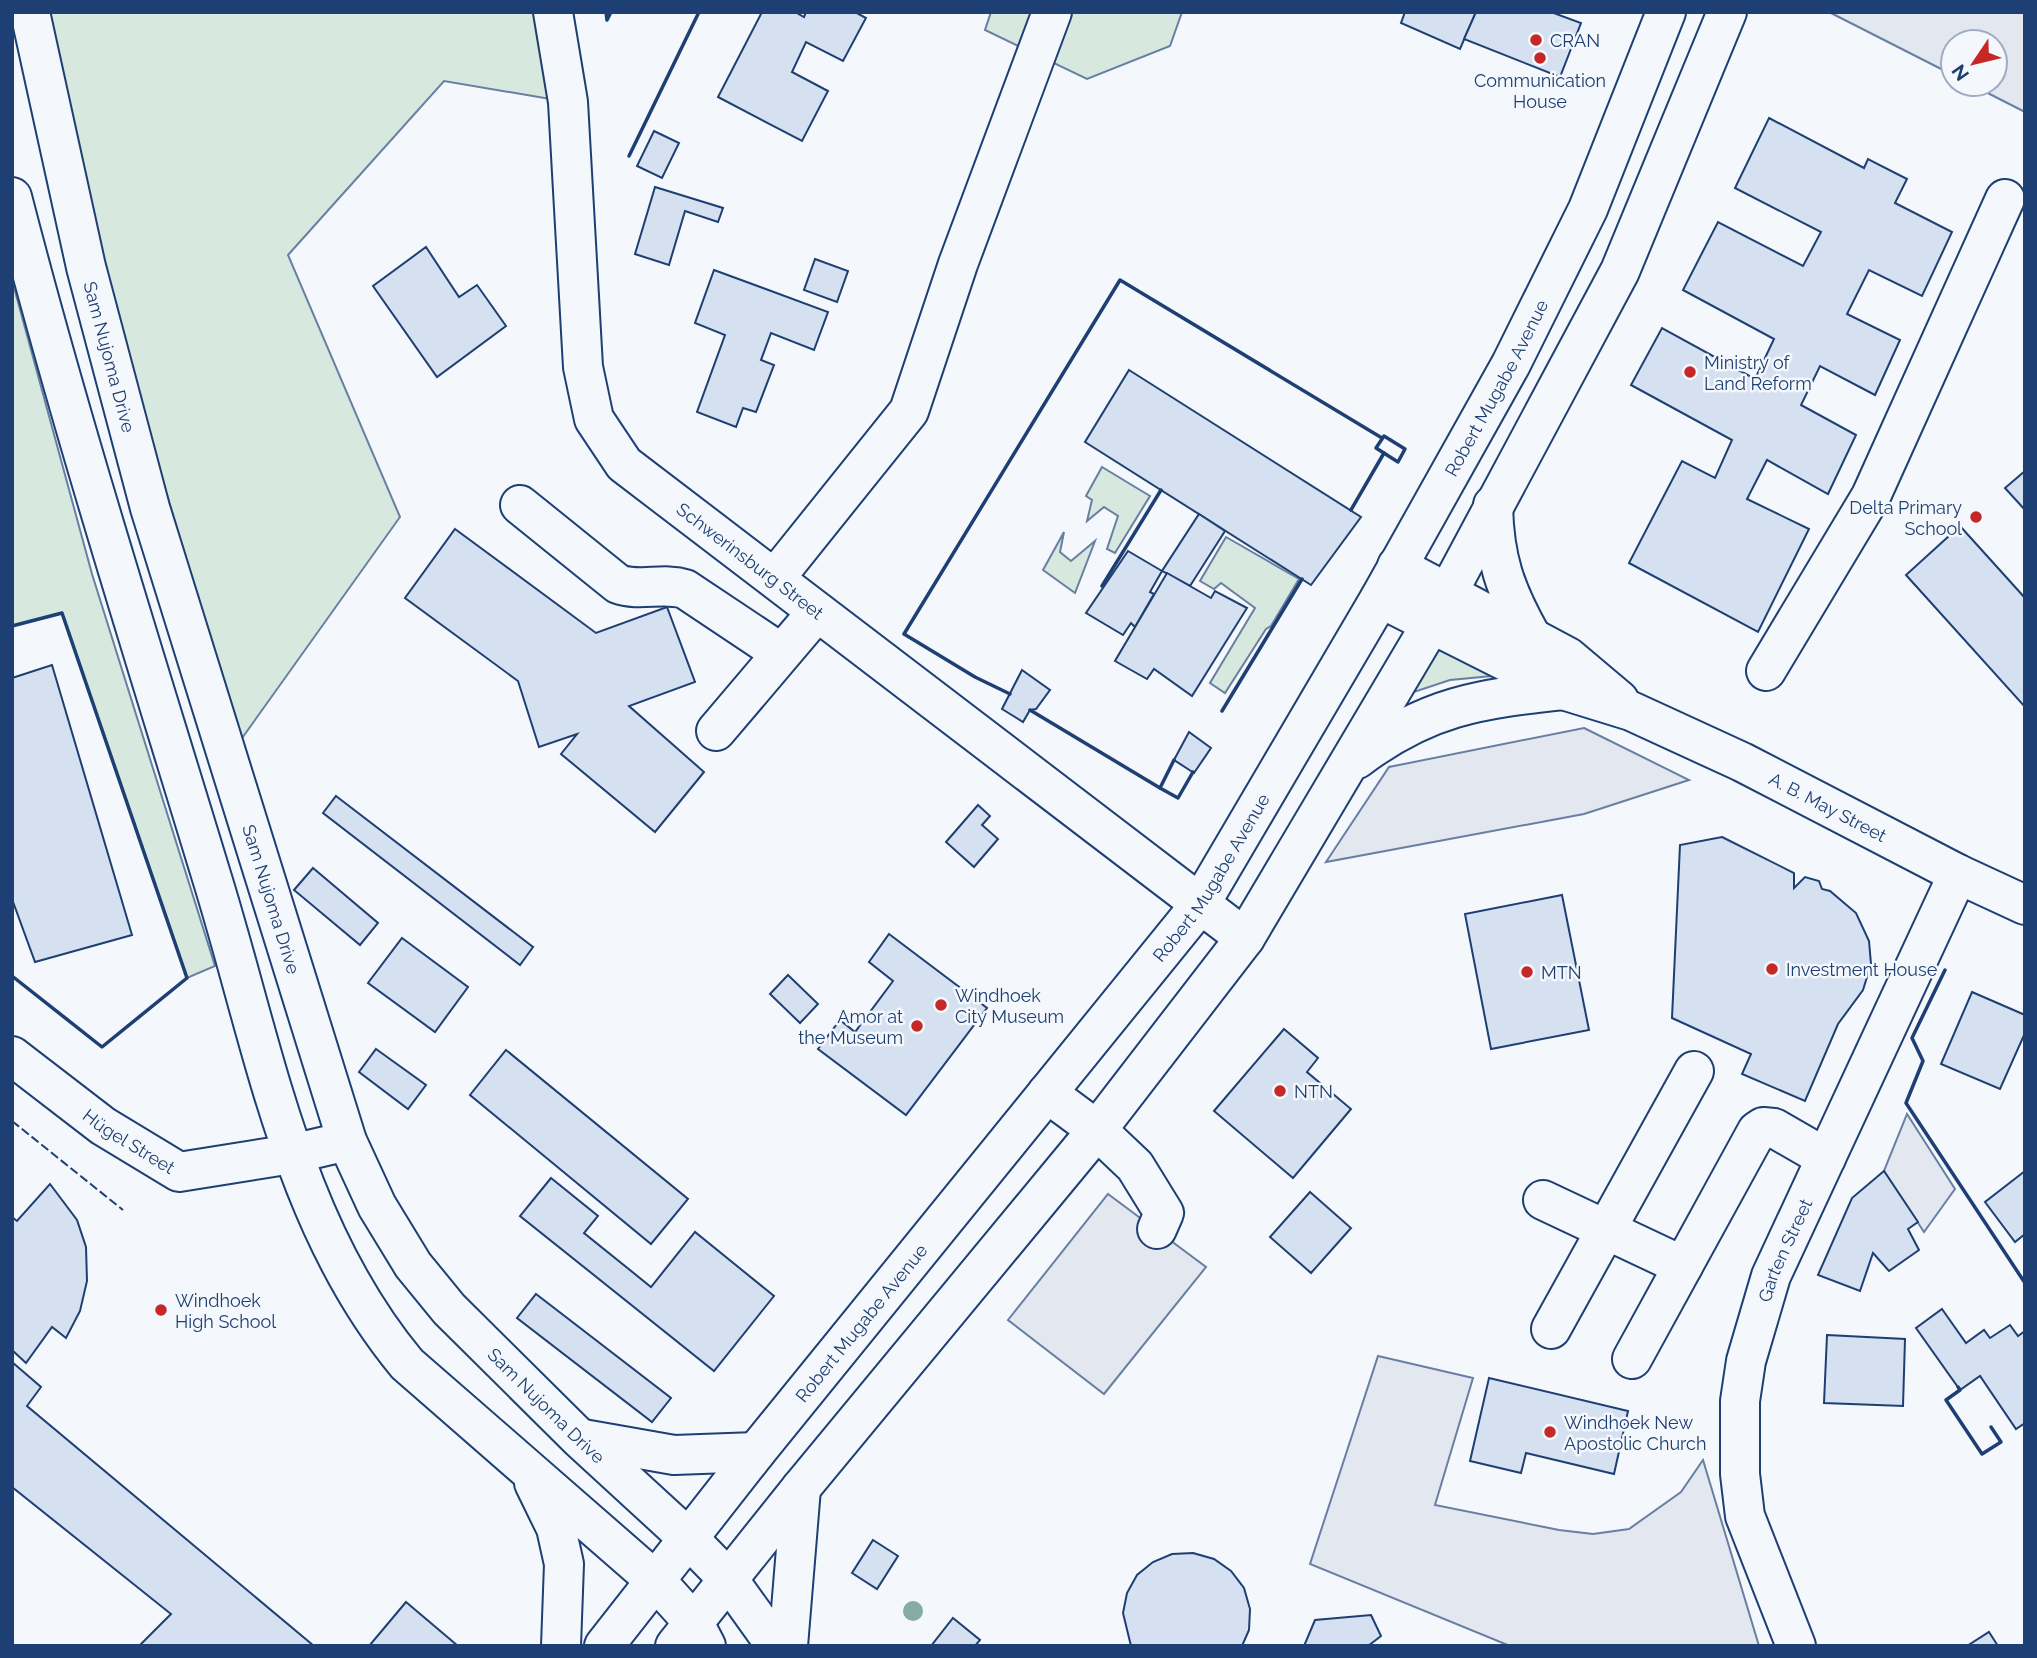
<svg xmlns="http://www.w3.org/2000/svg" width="2037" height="1658" viewBox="0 0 2037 1658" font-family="Raleway,sans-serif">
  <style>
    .green { fill: #d7e8df; stroke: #687fa3; stroke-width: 2 }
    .parking { fill: #e3e8f0; stroke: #687fa3; stroke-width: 2 }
    .building { fill: #d5e0f0; stroke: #1d3f73; stroke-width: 2 }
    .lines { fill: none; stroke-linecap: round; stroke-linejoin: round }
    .minor-casing { stroke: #1d3f73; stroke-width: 42 }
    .major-casing { stroke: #1d3f73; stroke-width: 42 }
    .highway-casing { stroke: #1d3f73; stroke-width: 42 }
    .minor { stroke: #f4f7fb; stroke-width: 38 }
    .major { stroke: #f4f7fb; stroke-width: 38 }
    .highway { stroke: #f4f7fb; stroke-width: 38 }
    .fence { stroke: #1d3f73; stroke-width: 2; stroke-dasharray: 9 3.5; stroke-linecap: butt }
    .wall { stroke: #1d3f73; stroke-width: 3.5 }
    .tree { fill: #86aba6 }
    .poi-dot { fill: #c62828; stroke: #f4f7fb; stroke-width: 2.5 }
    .labels { text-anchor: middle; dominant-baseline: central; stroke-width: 5; stroke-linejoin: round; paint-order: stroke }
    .poi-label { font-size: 18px; fill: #1d3f73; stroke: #f4f7fb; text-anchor: start }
    .street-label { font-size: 18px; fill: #1d3f73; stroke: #f4f7fb }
  </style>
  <rect width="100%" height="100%" fill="#f4f7fb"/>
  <g class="green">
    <path d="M32,12h521l15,90 -124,-21 -156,174 112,262 -160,224 -133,-448z"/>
    <path d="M991,12h191l-12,34 -83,33 -102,-49z"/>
    <path d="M12,280l80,294 123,392 -28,12 -125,-365 -50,13z"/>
    <path d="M1102,467l48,29 -35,57 -8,-4 11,-33 -14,-9 -17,14 5,-21 -6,-4z"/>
    <path d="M1064,532l-4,20 11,9 24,-20 -20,52 -32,-23z"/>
    <path d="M1226,537l73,42 -28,47 -5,3 -41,64 -15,-10 45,-75 -34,-25 -7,6 -14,-8z"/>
    <path d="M1434,631l66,35 -8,10 -42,4 -39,13z"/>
  </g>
  <g class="parking">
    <path d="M1829,12h196v100l-55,-28h25v-42h-42v33z"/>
    <path d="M1584,728l105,52 -105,34 -258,48 63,-95z"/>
    <path d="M1907,1114l48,75 -31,43 -40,-61z"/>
    <path d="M1108,1194l98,73 -102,127 -96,-74z"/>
    <path d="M1378,1356l95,22 -38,127 124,25 34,4 36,-5 52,-37 22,-32 56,186h-249l-200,-82z"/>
  </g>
  <g class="building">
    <path d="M762,12h33l9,5 2,-5h49l11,6 -23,43 -37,-19 -14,30 36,19 -26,50 -84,-44z"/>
    <path d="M1405,12h71l-16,37 -59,-26z"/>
    <path d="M1476,12h75l30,11 -21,54 -96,-38z"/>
    <path d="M1769,118l95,50 4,-9 39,20 -12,24 57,29 -30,64 -53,-26 -22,44 53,26 -25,55 -55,-29 -19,39 55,30 -28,59 -61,-34 -20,39 62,30 -51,103 -129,-69 53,-102 33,17 17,-38 -101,-55 31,-57 93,51 19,-40 -91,-49 35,-68 85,44 18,-34 -86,-44z"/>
    <path d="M654,131l25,12 -17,35 -25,-12z"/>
    <path d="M655,187l68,21 -5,14 -33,-11 -16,54 -34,-11z"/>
    <path d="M426,247l33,50 18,-12 29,41 -69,51 -64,-91z"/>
    <path d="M815,259l33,12 -11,31 -33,-12z"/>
    <path d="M714,270l114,42 -14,38 -43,-17 -10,27 13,5 -18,47 -13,-4 -7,19 -39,-15 28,-77 -30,-12z"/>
    <path d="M1129,370l232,147 -50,68 -226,-143z"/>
    <path d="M2025,471v39l-20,-22z"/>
    <path d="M1199,514l26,17 -35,55 -28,-15z"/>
    <path d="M1960,526l65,72v109l-119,-132z"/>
    <path d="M455,529l141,104 71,-26 28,75 -66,24 75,66 -49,60 -94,-78 16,-20 -38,13 -21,-66 -113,-83z"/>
    <path d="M1128,551l34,20 -12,21 4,2 -19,33 -4,-4 -8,12 -37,-22z"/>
    <path d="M1167,573l44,25 4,-7 32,17 -55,88 -38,-27 -7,10 -32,-18z"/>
    <path d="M52,665l80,270 -97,27 -23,-63v-221z"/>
    <path d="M1022,670l28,20 -14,19 -6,1 -7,12 -21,-13z"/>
    <path d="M1189,732l22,16 -17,25 -20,-13z"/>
    <path d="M336,796l197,151 -13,18 -197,-152z"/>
    <path d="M978,805l12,11 -8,9 16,14 -24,28 -28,-25z"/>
    <path d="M1722,837l72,36v15l11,-11 14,4 3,8 8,2 26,22 13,28 2,23 -8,26 -25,34 -33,77 -63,-27 9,-20 -79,-36 8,-173z"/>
    <path d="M313,868l65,55 -18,22 -66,-55z"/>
    <path d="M1562,895l27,135 -98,19 -26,-135z"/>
    <path d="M889,934l98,74 -81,107 -88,-66 22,-29 15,12 38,-51 -24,-19z"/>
    <path d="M402,938l66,49 -33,45 -67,-49z"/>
    <path d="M788,975l30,29 -18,19 -30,-29z"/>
    <path d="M1972,992l53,23v18l-25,56 -59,-25z"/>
    <path d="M1284,1029l34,29 -11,14 44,37 -58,69 -79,-67z"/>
    <path d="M376,1049l50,36 -18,24 -49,-37z"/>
    <path d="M506,1050l182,149 -37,45 -181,-149z"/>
    <path d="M1884,1171l34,51 -10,7 11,21 -30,21 -16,-18 -13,38 -42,-16 34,-77z"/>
    <path d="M2025,1171v63l-10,8 -30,-40z"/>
    <path d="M551,1178l47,38 -14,17 67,54 44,-55 79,64 -60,75 -194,-155z"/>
    <path d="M50,1184l27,36 9,27 1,34 -7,30 -14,27 -14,-11 -26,36 -14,-13v-133l5,4z"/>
    <path d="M1310,1192l41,36 -40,45 -41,-36z"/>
    <path d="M536,1294l135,104 -19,24 -135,-104z"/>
    <path d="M1942,1309l24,34 18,-13 6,8 20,-13 8,11 7,-5v92l-9,6 -36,-53 -20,14 -44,-62z"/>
    <path d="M1827,1335l78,4 -2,67 -79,-3z"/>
    <path d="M12,1362l29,25 -14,19 287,240h-175l32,-32 -159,-127z"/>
    <path d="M1489,1378l139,33 -14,63 -88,-21 -5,20 -51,-12z"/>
    <path d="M873,1540l25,16 -21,33 -25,-16z"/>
    <path d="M1193,1553l21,6 17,12 13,17 6,21 -1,21 -7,16h-111l-8,-33 4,-20 10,-18 16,-13 19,-8z"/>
    <path d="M406,1602l52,44h-89z"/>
    <path d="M1371,1615l10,21 -13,10h-64l11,-26z"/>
    <path d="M953,1618l27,22 -5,6h-44z"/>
    <path d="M1989,1632l9,14h-31z"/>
  </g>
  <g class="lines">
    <defs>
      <g id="minor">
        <path id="s1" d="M553,12l15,90 15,265 11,52 30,45 621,474"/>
        <path d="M520,505l98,79c22,8 45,-2 67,5l96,64"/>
        <path d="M1397,566l171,91 51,43"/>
        <path d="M775,578l134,-167 49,-147 94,-252"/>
        <path id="s2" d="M1380,598l183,92 68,21 111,51 216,112 67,31"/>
        <path d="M1766,671l105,-175 134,-297"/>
        <path d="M716,731l101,-119"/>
        <path id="s3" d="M12,1056l91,70 76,46 113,-18 55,-13"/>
        <path d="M1047,1093l50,37 38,36 29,47 -7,16"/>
        <path d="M1543,1200l140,66"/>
        <path d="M1551,1329l143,-258"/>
        <path d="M1632,1359l125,-228 6,-4 11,1 52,30"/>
        <path id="s4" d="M1796,1646l-51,-130 -5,-42v-73l6,-40 25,-85 187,-402"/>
      </g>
      <g id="major">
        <path d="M1493,505c1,53 12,85 38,131"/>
        <path d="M1357,759c70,-53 122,-60 206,-69"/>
        <path id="s5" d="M604,1646l152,-194 443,-546 181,-308 131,-234 77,-155 78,-197"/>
        <path d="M675,1646l126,-158 296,-358 148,-192 185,-312 190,-355 107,-259"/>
      </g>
      <g id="highway">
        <path id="s6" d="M30,12l56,255 64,241 197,633 30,65 36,59 36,44 131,130 110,101 38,39 48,67"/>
        <path d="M12,197c59,229 131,454 200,681 52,168 80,348 195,486l250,218 37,41 12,23"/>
        <path d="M583,1439l91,16 82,-3"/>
        <path d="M534,1483l22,45 8,36 -3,82"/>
        <path d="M788,1646l13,-158"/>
      </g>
    </defs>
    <use href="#minor" class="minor-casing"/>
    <use href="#major" class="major-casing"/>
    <use href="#highway" class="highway-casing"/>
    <use href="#minor" class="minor"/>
    <use href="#major" class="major"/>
    <use href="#highway" class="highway"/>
    <path class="fence" d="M12,1121l111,89"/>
    <g class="wall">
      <path d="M606,12l1,8 4,-8"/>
      <path d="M629,156l70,-144"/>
      <path d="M1384,436l21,13 -7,13 -22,-14z"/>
      <path d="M1351,510l33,-57"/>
      <path d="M1102,586l59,-96"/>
      <path d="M12,626l50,-13 125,365 -85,69 -90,-71"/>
      <path d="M1010,694l-35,-17 -71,-43 216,-354 262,158"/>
      <path d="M1030,710l130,78"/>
      <path d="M1222,711l80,-132"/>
      <path d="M1174,760l-14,28 18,10 15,-26"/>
      <path d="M1945,970l-33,68 11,23 -17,42 119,180"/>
      <path d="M1958,1387l2,3 -14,10 36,54 19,-12 -10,-15"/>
    </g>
  </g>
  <circle class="tree" cx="913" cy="1611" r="10"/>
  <g class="poi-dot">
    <circle cx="1536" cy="40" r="7"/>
    <circle cx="1540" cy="58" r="7"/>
    <circle cx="1690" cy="372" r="7"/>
    <circle cx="1976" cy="517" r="7"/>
    <circle cx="1772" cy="969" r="7"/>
    <circle cx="1527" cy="972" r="7"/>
    <circle cx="941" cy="1005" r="7"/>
    <circle cx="917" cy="1026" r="7"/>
    <circle cx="1280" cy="1091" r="7"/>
    <circle cx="161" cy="1310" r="7"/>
    <circle cx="1550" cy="1432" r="7"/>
  </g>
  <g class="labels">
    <g class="poi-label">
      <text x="1550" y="40">CRAN</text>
      <text x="1540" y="80" text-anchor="middle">Communication<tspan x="1540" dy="21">House</tspan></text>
      <text x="1704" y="362">Ministry of<tspan x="1704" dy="21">Land Reform</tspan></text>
      <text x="1962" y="507" text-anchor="end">Delta Primary<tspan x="1962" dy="21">School</tspan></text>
      <text x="1786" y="969">Investment House</text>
      <text x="1541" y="972">MTN</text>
      <text x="955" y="995">Windhoek<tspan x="955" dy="21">City Museum</tspan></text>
      <text x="903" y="1016" text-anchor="end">Amor at<tspan x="903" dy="21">the Museum</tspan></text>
      <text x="1294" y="1091">NTN</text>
      <text x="175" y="1300">Windhoek<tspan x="175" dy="21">High School</tspan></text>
      <text x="1564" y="1422">Windhoek New<tspan x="1564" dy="21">Apostolic Church</tspan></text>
    </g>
    <g class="street-label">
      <text stroke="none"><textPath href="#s6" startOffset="354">Sam Nujoma Drive</textPath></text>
      <text stroke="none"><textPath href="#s5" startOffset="1547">Robert Mugabe Avenue</textPath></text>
      <text stroke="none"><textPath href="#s1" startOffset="623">Schwerinsburg Street</textPath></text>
      <text stroke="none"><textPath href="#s2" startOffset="495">A. B. May Street</textPath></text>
      <text stroke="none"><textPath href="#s5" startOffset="980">Robert Mugabe Avenue</textPath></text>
      <text stroke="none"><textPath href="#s6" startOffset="920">Sam Nujoma Drive</textPath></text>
      <text stroke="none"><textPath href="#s3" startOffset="145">Hügel Street</textPath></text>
      <text stroke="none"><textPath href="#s4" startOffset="413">Garten Street</textPath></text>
      <text stroke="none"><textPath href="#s5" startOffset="413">Robert Mugabe Avenue</textPath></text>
      <text stroke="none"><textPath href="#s6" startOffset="1508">Sam Nujoma Drive</textPath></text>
    </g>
  </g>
  <rect width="2037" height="1658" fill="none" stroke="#1d3f73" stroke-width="28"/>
  <g transform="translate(1974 63) rotate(235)"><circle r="33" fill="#f4f7fb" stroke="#9eadc5" stroke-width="2"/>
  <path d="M0-5L12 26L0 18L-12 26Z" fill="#c62828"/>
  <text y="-10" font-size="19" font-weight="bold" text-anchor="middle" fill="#1d3f73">N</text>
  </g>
</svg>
